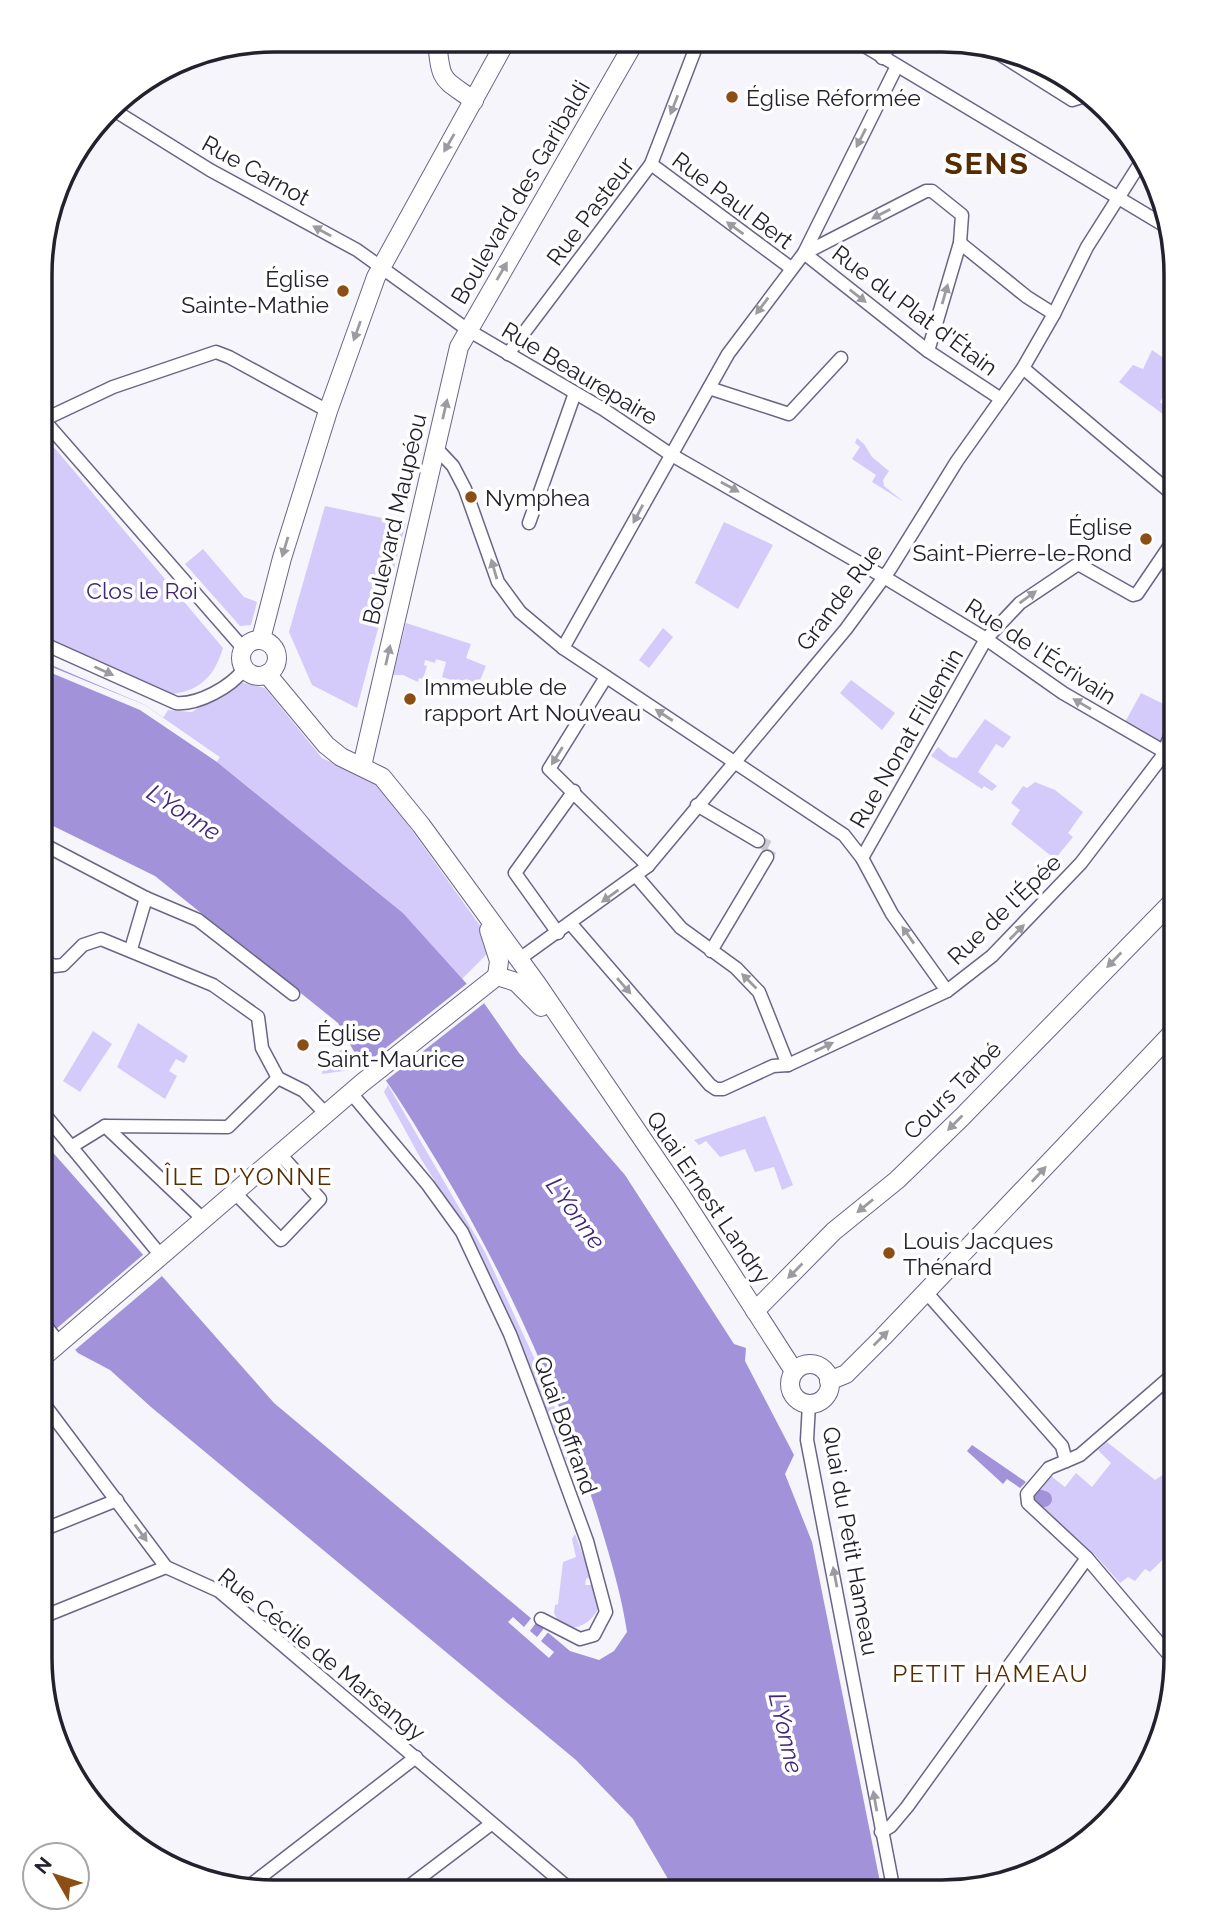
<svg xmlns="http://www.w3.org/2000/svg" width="1217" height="1932" viewBox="0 0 1217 1932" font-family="Raleway,sans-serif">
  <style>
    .green { fill: #d4cbfb }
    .water { fill: #a192da }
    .pier { fill: #f6f5fc }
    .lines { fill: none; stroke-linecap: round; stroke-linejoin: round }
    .canal { stroke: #a192da; stroke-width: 16 }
    .street-tunnel { stroke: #cccbd3; stroke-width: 12; stroke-dasharray: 12 6; stroke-linecap: butt }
    .street-casing { stroke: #6b6585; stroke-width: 15 }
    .secondary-casing { stroke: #6b6585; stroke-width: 20 }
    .street { stroke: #fff; stroke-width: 12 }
    .secondary { stroke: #fff; stroke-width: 18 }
    .oneway { fill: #9c9ba1 }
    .poi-dot { fill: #8c4e13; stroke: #fff; stroke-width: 2.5 }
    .labels { text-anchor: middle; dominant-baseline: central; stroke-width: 7; stroke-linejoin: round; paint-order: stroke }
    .poi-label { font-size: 23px; fill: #24212e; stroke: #fff; text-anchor: start }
    .street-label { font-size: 23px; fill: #24212e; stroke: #fff }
    .park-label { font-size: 23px; fill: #41277a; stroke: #fff }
    .water-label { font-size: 24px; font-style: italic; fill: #412679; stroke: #fff }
    .neighbourhood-label { font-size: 24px; letter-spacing: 2px; fill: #562c02; stroke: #fff }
    .district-label { font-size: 30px; font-weight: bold; letter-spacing: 2px; fill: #562c02; stroke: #fff }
    .rim { fill: none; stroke: #24212e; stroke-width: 3.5 }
  </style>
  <rect width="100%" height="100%" fill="#f6f5fc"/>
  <g class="green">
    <path d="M1152,350l25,17v9l-17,26 11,9 -4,6 -48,-35 14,-17 10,4z"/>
    <path d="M42,433l181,215c-8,26 -21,42 -50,46l-131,-57z"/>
    <path d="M857,438l7,6 8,13 17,14 -6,9 1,6 20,16 -32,-20 4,-7 -24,-16 8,-12 -5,-4z"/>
    <path d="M325,506l81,17 -49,185 -45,-23 -23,-53z"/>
    <path d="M724,522l49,23 -35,64 -43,-26z"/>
    <path d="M203,549l41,48 13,5 -6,23 -11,1 -55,-62z"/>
    <path d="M406,623l65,21 -5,14 20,8 -13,31 -7,-2 1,-8h-11l2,-5 -16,-5 4,-15 -10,-3 -1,4 -10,-3 -1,5 3,1 -4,13 -4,-1 -1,4 -15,-7h-10z"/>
    <path d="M663,628l10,9 -24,31 -10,-8z"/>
    <path d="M851,680l44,33 -13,17 -42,-37z"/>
    <path d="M240,682l25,6 57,70 50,23 19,20 102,143 1,3 -32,32 -59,-66 -186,-151 3,-5 -57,-39 5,-8 24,2z"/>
    <path d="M1141,693l33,16 -15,35 -35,-20z"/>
    <path d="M985,719l26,18 -8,11 -7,-4 -18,28 19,14 -5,5 -8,-5 -2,3 -51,-33 7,-9 12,10 7,1z"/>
    <path d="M1035,782l20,8 28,22 -15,21 5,4 -18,22 -44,-35 9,-14 -9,-7 12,-17 4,2z"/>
    <path d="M138,1023l50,33 -4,7 -8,-4 -7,12 8,5 -12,23 -48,-32z"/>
    <path d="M93,1031l19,13 -32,48 -17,-11z"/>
    <path d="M343,1048l15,15 -7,7 -29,4 2,-10z"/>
    <path d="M388,1085l97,167 60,129 35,95 -7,1 -57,-146 -46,-94 -49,-78 -37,-67z"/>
    <path d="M765,1116l28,69 -11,5 -8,-23 -19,5 -10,-23 -25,8 -14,-16 -7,4 -5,-5z"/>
    <path d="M1107,1442l48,38 21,-14v81l-26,25 -5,-3 -10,12 -7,-4 -8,6 -26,-29 -58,-51 1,-9 14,-18 14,11 11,-14 16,14 19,-24 -13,-13z"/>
    <path d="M575,1534l16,43 -5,2 -1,6h9l6,19c-7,22 -35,35 -46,9l1,-8 3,-1 5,-42 13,-5 -4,-18z"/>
  </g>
  <g class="water">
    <path d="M42,661l103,44 75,52 -3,5 186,151 81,90 35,50 106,122 109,169 12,4 -1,13 49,94 -9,19 27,68 70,350 -207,-1 -42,-72 -57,-59 -425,-353 -41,-37 -32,-17 -37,-42v-172l233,264 296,248 29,9 15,-9 13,-19c-6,-40 -18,-78 -30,-118 -39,-124 -92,-240 -159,-351 -22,-36 -43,-73 -70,-106l-7,7 -23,-41 -183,-147 -114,-56z"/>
    <path d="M972,1445l54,37 -6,6 -13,-9 -4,5 -36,-33z"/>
  </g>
  <g class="pier">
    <path d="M42,663l103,42 75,52 -3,5 -77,-52 -98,-41z"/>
    <path d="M469,982l18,19 -103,81 -16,-20z"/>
    <path d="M144,1254l18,22 -87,74 -19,-21z"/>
    <path d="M533,1616l5,4 -8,11 7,6 8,-10 5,3 -9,11 13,11 -5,6 -41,-36 5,-5 11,10z"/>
  </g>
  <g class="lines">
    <path class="canal" d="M1037,1497l7,2"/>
    <path class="street-tunnel" d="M758,841l14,7 -5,9"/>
    <defs>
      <g id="street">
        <path d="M858,42l309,185"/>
        <path d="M996,52l76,48 13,-4"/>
        <path d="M882,58l10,-16"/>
        <path d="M112,109l98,61 147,80 111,80 135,79 67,45 214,123 102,62 77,54 114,66"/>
        <path d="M651,164l140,104"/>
        <path d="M960,243l67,54 27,17"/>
        <path d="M804,253l124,98 73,48"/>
        <path d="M805,253l121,-62h6l30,24 -2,28 -32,108"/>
        <path d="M508,354l143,-190 47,-122"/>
        <path d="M1023,368l154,130"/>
        <path d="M709,388l80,26 52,-56"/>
        <path d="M42,418l201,230"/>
        <path d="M43,420l70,-33 103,-35 13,5 99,54"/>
        <path d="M437,449l16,17 12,23 33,93 22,30 43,36 281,187 18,23 30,56 55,77"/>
        <path d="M529,523l46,-130"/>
        <path d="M42,643l134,60c22,2 55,-16 68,-34"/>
        <path d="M563,648l165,-294 76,-101 93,-187"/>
        <path d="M606,677l-57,92 99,97"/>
        <path d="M697,805l61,36"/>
        <path d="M41,843l105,55 52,22 95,74"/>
        <path d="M862,858l124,-219 34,-36 58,-39 55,31 4,-1 40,-59"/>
        <path d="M637,877l44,51 55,40 23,24 29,73"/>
        <path d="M571,924l139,161 6,4h7l50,-23 15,-1 159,-74 45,-35 89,-93 80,-105 16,-38"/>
        <path d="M558,933l-43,-60 59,-82"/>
        <path d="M131,949l15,-51"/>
        <path d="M711,951l56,-94"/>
        <path d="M41,959l13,7 9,-1 20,-20 18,-6 112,46 45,32 4,31 16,30 26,13 22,23"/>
        <path d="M518,960l130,-94 198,-237 44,-60 67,-108 66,-93 31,-54 33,-67 54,-85"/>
        <path d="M351,1093l77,92 34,47 48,102 29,76 48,131 19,71 -12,23 -14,4 -39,-20"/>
        <path d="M41,1110l121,147"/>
        <path d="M105,1126l99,94"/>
        <path d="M71,1147l34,-21 123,1 50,-49"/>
        <path d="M235,1193l46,47 39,-41 -40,-45"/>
        <path d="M926,1292l136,154 4,15 -17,7 -22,26 1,9 59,55 89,105"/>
        <path d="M41,1320l19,24"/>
        <path d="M41,1400l125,167 53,24 353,300"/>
        <path d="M809,1404l-2,36 87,452"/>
        <path d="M1066,1461l14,-6 96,-83"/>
        <path d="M40,1531l77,-31"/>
        <path d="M40,1618l126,-51"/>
        <path d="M881,1832l10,-6 16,-19 180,-249"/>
        <path d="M261,1877l10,13"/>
        <path d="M244,1890l172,-133"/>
        <path d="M404,1890l87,-66"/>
      </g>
      <g id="secondary">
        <path d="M437,41c4,43 5,36 37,60"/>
        <path d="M261,639l21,-81 46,-147 48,-134 130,-236"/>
        <circle cx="259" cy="658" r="18"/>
        <path d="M267,674l59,71 15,12 41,20 39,48 116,159 145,213 112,174"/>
        <path d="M362,766l97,-419 176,-306"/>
        <path d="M489,930l10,31 -2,15"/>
        <path d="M497,976l19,6 25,25"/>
        <path d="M755,1311l79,-80 63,-51 65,-63 215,-220"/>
        <path d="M41,1359l321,-276 135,-107"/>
        <circle cx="810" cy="1384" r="20"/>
        <path d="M829,1381l17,-7 37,-37 293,-308"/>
      </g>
    </defs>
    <use href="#street" class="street-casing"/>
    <use href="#secondary" class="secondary-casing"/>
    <use href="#street" class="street"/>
    <use href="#secondary" class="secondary"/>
  </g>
  <defs><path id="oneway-solid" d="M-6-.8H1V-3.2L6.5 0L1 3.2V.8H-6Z" transform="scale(1.75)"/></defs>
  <g class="oneway">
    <use href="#oneway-solid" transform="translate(674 105) rotate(111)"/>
    <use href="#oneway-solid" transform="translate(861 138) rotate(117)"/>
    <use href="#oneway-solid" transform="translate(449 143) rotate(120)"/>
    <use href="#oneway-solid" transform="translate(881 214) rotate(153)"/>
    <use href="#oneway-solid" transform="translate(735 228) rotate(-144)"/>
    <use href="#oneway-solid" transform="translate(322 231) rotate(-151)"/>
    <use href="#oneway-solid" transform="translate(502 271) rotate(-60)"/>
    <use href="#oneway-solid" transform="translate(945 294) rotate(-74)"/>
    <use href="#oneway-solid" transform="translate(858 296) rotate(38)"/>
    <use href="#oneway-solid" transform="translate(762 306) rotate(127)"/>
    <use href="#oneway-solid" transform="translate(357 331) rotate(110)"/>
    <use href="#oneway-solid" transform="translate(445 409) rotate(-77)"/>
    <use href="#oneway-solid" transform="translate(730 487) rotate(29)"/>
    <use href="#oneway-solid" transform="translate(638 514) rotate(118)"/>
    <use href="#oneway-solid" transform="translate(285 547) rotate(107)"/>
    <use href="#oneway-solid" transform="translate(494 569) rotate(-106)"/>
    <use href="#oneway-solid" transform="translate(1028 597) rotate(-36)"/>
    <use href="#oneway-solid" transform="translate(388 655) rotate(-77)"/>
    <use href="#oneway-solid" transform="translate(104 671) rotate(24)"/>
    <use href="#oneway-solid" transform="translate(1082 704) rotate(-150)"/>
    <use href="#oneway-solid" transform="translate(664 715) rotate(-147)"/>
    <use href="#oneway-solid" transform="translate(557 756) rotate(122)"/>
    <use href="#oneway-solid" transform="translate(610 896) rotate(144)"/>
    <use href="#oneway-solid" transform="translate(1017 932) rotate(-45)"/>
    <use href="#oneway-solid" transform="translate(908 935) rotate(-125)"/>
    <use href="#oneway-solid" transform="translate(1114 960) rotate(134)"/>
    <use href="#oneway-solid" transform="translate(749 981) rotate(-135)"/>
    <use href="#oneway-solid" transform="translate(624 986) rotate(49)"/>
    <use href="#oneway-solid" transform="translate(824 1047) rotate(-26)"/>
    <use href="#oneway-solid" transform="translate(955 1123) rotate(135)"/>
    <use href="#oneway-solid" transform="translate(1039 1174) rotate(-47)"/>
    <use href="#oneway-solid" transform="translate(865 1206) rotate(141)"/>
    <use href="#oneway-solid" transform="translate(795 1271) rotate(135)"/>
    <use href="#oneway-solid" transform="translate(881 1338) rotate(-45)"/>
    <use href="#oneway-solid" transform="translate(141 1533) rotate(54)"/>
    <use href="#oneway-solid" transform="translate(835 1577) rotate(-101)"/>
    <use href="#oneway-solid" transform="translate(875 1801) rotate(-100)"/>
  </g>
  <g class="poi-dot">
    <circle cx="732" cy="97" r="7"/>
    <circle cx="343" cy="291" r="7"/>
    <circle cx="471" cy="497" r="7"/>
    <circle cx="1146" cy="539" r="7"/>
    <circle cx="410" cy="699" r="7"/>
    <circle cx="303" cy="1045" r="7"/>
    <circle cx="889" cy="1253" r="7"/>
  </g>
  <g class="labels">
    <g class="poi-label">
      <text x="746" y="97">Église Réformée</text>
      <text x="329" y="278" text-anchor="end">Église<tspan x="329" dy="26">Sainte-Mathie</tspan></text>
      <text x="485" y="497">Nymphea</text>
      <text x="1132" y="526" text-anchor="end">Église<tspan x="1132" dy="26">Saint-Pierre-le-Rond</tspan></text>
      <text x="424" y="686">Immeuble de<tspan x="424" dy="26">rapport Art Nouveau</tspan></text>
      <text x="317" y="1032">Église<tspan x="317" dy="26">Saint-Maurice</tspan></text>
      <text x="903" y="1240">Louis Jacques<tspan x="903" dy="26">Thénard</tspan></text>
    </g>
    <g class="street-label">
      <text transform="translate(256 170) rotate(29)">Rue Carnot</text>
      <text transform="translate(520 192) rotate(-60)">Boulevard des Garibaldi</text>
      <text transform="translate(733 200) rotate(37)">Rue Paul Bert</text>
      <text transform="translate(590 211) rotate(-53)">Rue Pasteur</text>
      <text transform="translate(915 310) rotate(37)">Rue du Plat d'Étain</text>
      <text transform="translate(580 373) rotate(31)">Rue Beaurepaire</text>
      <text transform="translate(394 519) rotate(-77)">Boulevard Maupéou</text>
      <text transform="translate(839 597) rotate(-53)">Grande Rue</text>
      <text transform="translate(1041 651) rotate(33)">Rue de l'Écrivain</text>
      <text transform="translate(906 738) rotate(-60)">Rue Nonat Fillemin</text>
      <text transform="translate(1004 909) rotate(-44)">Rue de l'Épée</text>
      <text transform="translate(952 1090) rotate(-45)">Cours Tarbé</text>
      <text transform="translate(709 1197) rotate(56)">Quai Ernest Landry</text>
      <text transform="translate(566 1425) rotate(70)">Quai Boffrand</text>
      <text transform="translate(851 1541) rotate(80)">Quai du Petit Hameau</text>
      <text transform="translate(322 1654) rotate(39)">Rue Cécile de Marsangy</text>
    </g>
    <g class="park-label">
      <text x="142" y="590">Clos le Roi</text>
    </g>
    <g class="water-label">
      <text transform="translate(184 812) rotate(33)">L'Yonne</text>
      <text transform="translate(576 1213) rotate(54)">L'Yonne</text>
      <text transform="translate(786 1733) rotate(77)">L'Yonne</text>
    </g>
    <g class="neighbourhood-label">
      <text x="249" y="1176">ÎLE D'YONNE</text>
      <text x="991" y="1673">PETIT HAMEAU</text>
    </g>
    <g class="district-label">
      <text x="987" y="163">SENS</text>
    </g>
  </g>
  <path d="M0 0H1217V1932H0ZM274 52H942A222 222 0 0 1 1164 274V1658A222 222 0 0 1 942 1880H274A222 222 0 0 1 52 1658V274A222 222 0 0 1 274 52Z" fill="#fff" fill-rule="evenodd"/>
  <path class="rim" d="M274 52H942A222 222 0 0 1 1164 274V1658A222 222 0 0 1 942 1880H274A222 222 0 0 1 52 1658V274A222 222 0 0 1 274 52Z"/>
  <g transform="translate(56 1876) rotate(309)"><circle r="33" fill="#ffffff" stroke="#a7a6ab" stroke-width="2"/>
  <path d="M0-5L12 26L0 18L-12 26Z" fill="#8c4e13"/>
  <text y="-10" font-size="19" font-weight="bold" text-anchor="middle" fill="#24212e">N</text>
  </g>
</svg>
